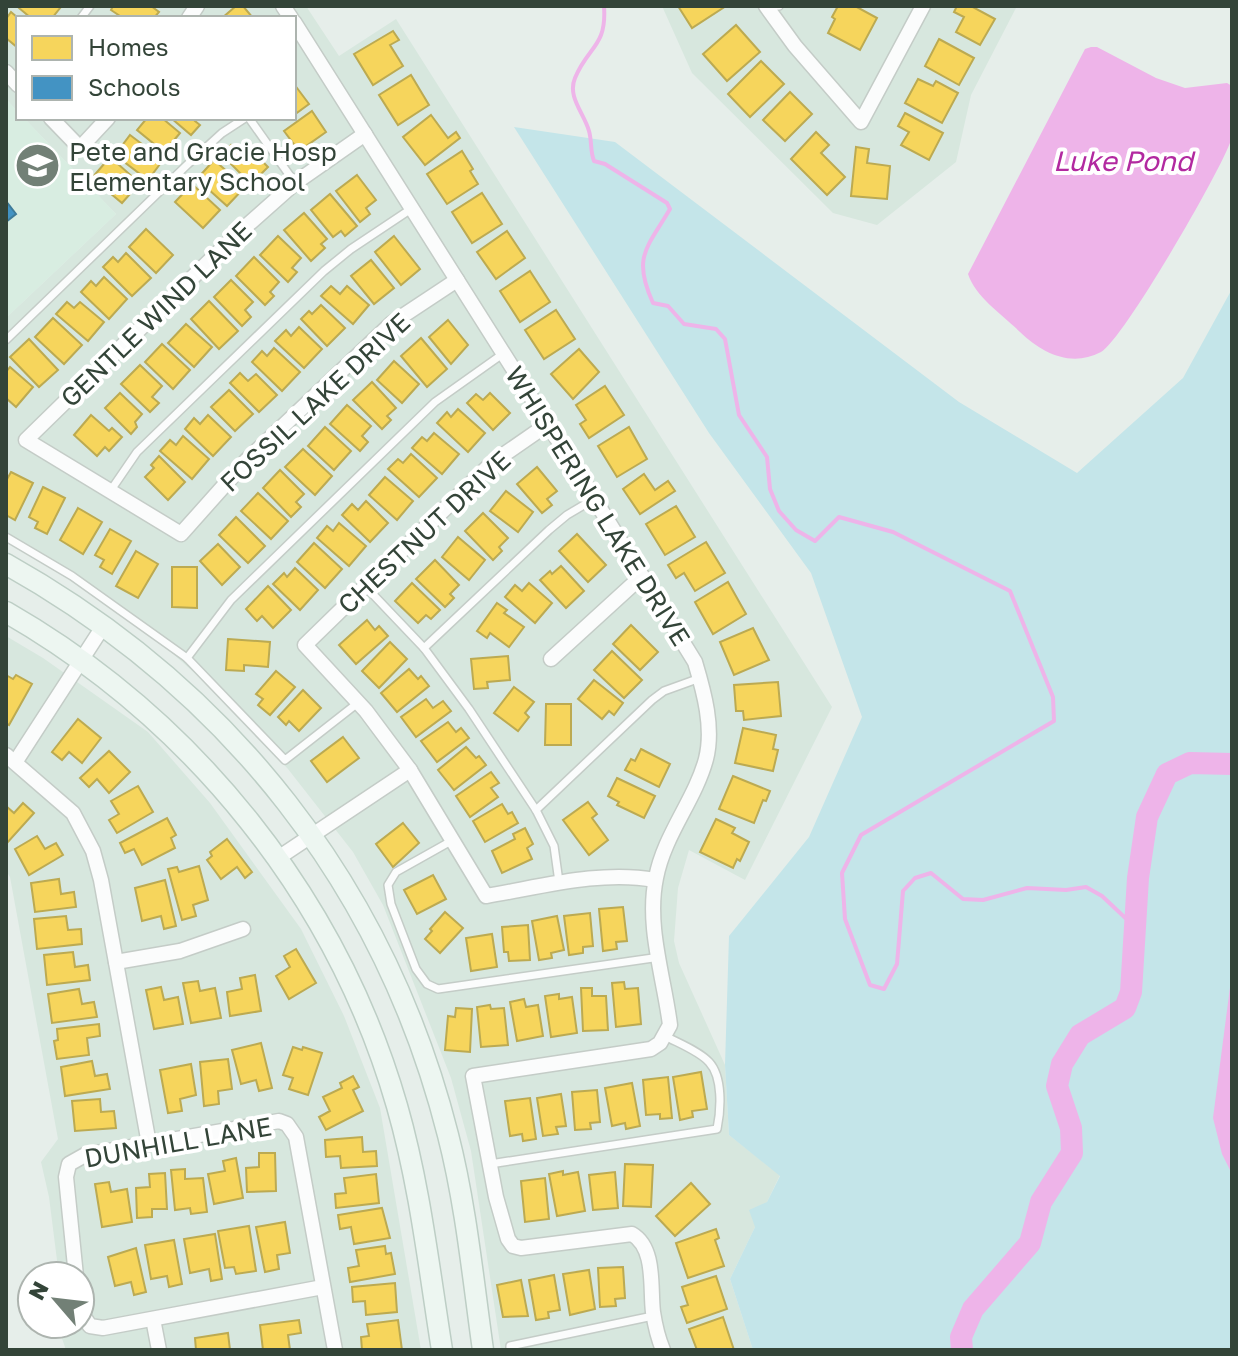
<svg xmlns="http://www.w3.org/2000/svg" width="1238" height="1356" viewBox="0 0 1238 1356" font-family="'Golos Text',sans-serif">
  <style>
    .residential { fill: #d7e7de }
    .education { fill: #d8ede1 }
    .green { fill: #c4e5e9 }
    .water { fill: #eeb4e9 }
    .homes { fill: #f6d55c; stroke: #bcaa51; stroke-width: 2 }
    .schools { fill: #4393c3; stroke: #3e7b99; stroke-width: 2 }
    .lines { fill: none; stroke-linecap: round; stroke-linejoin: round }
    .stream { stroke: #eeb4e9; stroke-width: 4 }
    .river { stroke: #eeb4e9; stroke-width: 22 }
    .service-casing { stroke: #c4ccc7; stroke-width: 10 }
    .minor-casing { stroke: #c4ccc7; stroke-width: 17 }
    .secondary-casing { stroke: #bdcec5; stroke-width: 23 }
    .service { stroke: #fbfcfc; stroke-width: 7 }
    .minor { stroke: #fbfcfc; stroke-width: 14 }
    .secondary { stroke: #edf6f1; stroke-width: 20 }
    .labels { text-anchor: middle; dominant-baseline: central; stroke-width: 8; stroke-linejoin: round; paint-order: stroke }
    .poi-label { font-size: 26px; fill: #334438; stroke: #fff; text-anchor: start }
    .street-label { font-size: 26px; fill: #334438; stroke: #fff }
    .water-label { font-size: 28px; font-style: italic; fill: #b229a0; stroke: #fff }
  </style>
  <rect width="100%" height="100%" fill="#e6eeea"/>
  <g class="residential">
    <path d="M6,6h300l33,50 57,-37 436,688 -87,173 -56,-30 -11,38 -4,53 5,22 46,102 4,70 51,40 -50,104 23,71h-252l-30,-199 -20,-73 -68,-173 -30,-53 -65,-83 -72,-77 -62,-55 -81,-57 -67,-40v-222l110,-104 -92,-96h270v-100h-276v94l-12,-13z"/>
    <path d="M662,6h355l-46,89 -15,67 -79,63 -44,-12 -141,-140z"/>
    <path d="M6,636l37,22 105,74 62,71 91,126 43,87 36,92 41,242h-355l-9,-26h23v-48h-21l-10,-79 -8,-35 17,-23 -48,-262 -4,-6z"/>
  </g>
  <path class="education" d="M6,99l12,13v6h6l92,96 -110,104z"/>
  <path class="green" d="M514,127l101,15 344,260 118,71 106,-95 49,-89v1061h-479l-23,-71 25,-52 -6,-17 18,-8 13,-26 -51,-41 -4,-70 4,-129 80,-99 53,-120 -51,-144 -102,-140z"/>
  <g class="water">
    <path d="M1091,47h6l59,31 29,10 42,-5 5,3c0,16 4,39 -1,54 -9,29 -108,200 -130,212 -30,16 -59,1 -81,-20 -18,-18 -44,-34 -52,-58l117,-225z"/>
    <path d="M1232,972v202l-10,-20 -9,-36z"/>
  </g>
  <g class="homes">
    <path d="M20,6h38l2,2 -8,10h-21l-12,-10z"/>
    <path d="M113,6h38l8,6 -5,6h-31l-12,-8z"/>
    <path d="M236,6h7l10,12h-31z"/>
    <path d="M678,6h48l-34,22z"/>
    <path d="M838,6h17l22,12 -17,32 -32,-17 7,-14 -3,-2z"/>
    <path d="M957,6h14l24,13 -15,26 -24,-13 8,-15 -10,-5z"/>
    <path d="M11,12l7,6v30l-12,-10v-19z"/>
    <path d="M736,25l24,27 -33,29 -24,-27z"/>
    <path d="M393,31l6,9 -9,5 13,21 -30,19 -19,-31z"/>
    <path d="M939,39l35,19 -15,27 -34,-19z"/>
    <path d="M761,61l23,23 -34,33 -22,-23z"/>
    <path d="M411,75l18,30 -31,20 -19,-30z"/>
    <path d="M918,79l15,7 3,-5 22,12 -16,30 -37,-20z"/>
    <path d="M294,84l15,20 -15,11z"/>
    <path d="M790,92l22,22 -27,27 -22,-21z"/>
    <path d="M312,111l14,21 -27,19 -15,-20z"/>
    <path d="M905,113l38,20 -14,27 -28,-15 8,-13 -11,-6z"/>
    <path d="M431,115l17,23 8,-6 4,6 -35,27 -22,-28z"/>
    <path d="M147,118h15l18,15 -16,19 -27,-22z"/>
    <path d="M171,118h26l-2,3 5,4 -9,10z"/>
    <path d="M816,132l13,13 -8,8 24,24 -18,18 -36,-36z"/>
    <path d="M130,135l33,25 -15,20 -33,-25z"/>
    <path d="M231,145l9,9 7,-8 21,21 -17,17 -29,-29z"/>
    <path d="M856,147l13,2 -2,14 23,3 -3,33 -36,-3z"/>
    <path d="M462,151l11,18 -3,2 8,13 -31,20 -20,-30z"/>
    <path d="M110,157l25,22 -9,11 4,4 -8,9 -30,-25z"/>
    <path d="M214,160l31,27 -18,19 -30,-27z"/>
    <path d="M357,175l19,25 -10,8 4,6 -10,8 -24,-31z"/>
    <path d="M192,184l28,26 -17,18 -28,-26z"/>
    <path d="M482,193l20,31 -30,19 -20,-31z"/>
    <path d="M330,194l27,32 -12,10 -4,-5 -8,6 -22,-27z"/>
    <path d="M304,213l23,26 -6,5 4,4 -14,13 -27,-31z"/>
    <path d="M146,229l27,26 -17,18 -27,-26z"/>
    <path d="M507,231l18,27 -29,21 -19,-27z"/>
    <path d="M278,236l23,22 -9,10 5,4 -9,10 -28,-27z"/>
    <path d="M394,236l26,33 -19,16 -26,-33z"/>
    <path d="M126,253l25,25 -19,18 -29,-29 10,-10 5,5z"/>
    <path d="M254,257l25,25 -9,10 4,4 -9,9 -29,-29z"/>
    <path d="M371,260l23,28 -20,16 -23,-28z"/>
    <path d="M530,271l20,31 -30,20 -20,-31z"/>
    <path d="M104,277l23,22 -18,20 -28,-27 10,-11 5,5z"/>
    <path d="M231,280l22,22 -8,8 6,7 -9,9 -28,-29z"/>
    <path d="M331,286l9,8 7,-8 22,19 -16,19 -32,-28z"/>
    <path d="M209,301l29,30 -19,18 -28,-30z"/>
    <path d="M67,302l7,6 6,-6 24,20 -16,19 -32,-27z"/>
    <path d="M321,305l24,23 -18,18 -26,-27 8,-8 3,3z"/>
    <path d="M556,310l19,29 -31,20 -19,-29z"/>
    <path d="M53,318l29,27 -18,19 -29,-27z"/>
    <path d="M448,320l20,25 -17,19 -22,-27z"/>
    <path d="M186,324l26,23 -18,20 -26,-24z"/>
    <path d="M299,327l23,22 -18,19 -29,-27 11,-11 5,6z"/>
    <path d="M421,338l26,31 -20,18 -26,-31z"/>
    <path d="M29,339l29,31 -19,17 -29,-30z"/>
    <path d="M162,344l28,26 -17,19 -28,-27z"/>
    <path d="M274,348l26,24 -18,19 -30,-29 10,-11 5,5z"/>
    <path d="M579,349l20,23 -26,27 -22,-25z"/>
    <path d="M394,361l25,23 -17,19 -25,-23z"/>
    <path d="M140,365l22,21 -10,11 7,6 -9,9 -29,-28z"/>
    <path d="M10,367l23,20 -17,20 -10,-9v-26z"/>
    <path d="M240,373l8,8 8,-7 21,21 -18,17 -29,-29z"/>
    <path d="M372,382l24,26 -9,8 4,4 -9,9 -29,-29z"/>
    <path d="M605,386l19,29 -35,23 -9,-14 6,-4 -10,-15z"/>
    <path d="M229,390l24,24 -18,17 -24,-24z"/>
    <path d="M120,393l22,21 -7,8 2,5 -6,7 -26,-26z"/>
    <path d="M490,393l20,20 -17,17 -26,-27 9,-9 7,6z"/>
    <path d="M347,405l24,21 -9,10 6,6 -8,9 -30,-27z"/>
    <path d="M458,409l27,24 -17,19 -31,-29 10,-11 4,5z"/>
    <path d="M91,415l18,16 3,-3 10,9 -13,14 -4,-4 -8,9 -23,-21z"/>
    <path d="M208,415l23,22 -18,19 -28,-27 9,-11 6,6z"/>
    <path d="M325,427l26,24 -17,19 -26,-24z"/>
    <path d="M629,427l18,32 -30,18 -19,-31z"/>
    <path d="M434,433l25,21 -17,20 -30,-26 10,-11 5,4z"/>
    <path d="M183,436l26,23 -17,20 -32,-28 10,-11 6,5z"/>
    <path d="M303,449l29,27 -17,19 -30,-28z"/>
    <path d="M411,454l26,24 -18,19 -31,-28 10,-10 5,4z"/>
    <path d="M159,456l26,26 -17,18 -23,-23 9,-9 -3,-3z"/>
    <path d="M537,467l20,24 -10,8 5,6 -10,8 -25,-29z"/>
    <path d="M280,470l24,24 -8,8 5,5 -10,10 -28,-29z"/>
    <path d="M11,472l22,11 -18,37 -9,-5v-34z"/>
    <path d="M644,474l11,16 13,-9 7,10 -35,23 -17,-25z"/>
    <path d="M385,477l28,24 -16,19 -28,-25z"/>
    <path d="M43,487l22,11 -18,36 -12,-6 3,-6 -9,-5z"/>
    <path d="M506,491l27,21 -15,20 -28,-21z"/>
    <path d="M258,493l30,28 -17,18 -30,-28z"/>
    <path d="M366,501l22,22 -18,19 -28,-27 10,-11 6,6z"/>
    <path d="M676,506l19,31 -30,18 -19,-31z"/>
    <path d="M78,508l24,14 -19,32 -23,-14z"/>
    <path d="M483,513l25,25 -9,9 3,4 -9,9 -28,-29z"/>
    <path d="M236,517l29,29 -17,17 -29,-28z"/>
    <path d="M339,523l27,23 -17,20 -32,-28 10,-12 6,5z"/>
    <path d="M110,529l21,12 -19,33 -12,-7 4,-7 -9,-5z"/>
    <path d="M577,534l29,31 -18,17 -29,-31z"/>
    <path d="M458,537l27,23 -16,20 -27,-23z"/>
    <path d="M706,542l19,31 -30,18 -11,-18 -8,5 -8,-13z"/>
    <path d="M314,543l28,26 -17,19 -28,-26z"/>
    <path d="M218,544l22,23 -18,18 -22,-24z"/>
    <path d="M136,551l22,13 -20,34 -22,-12z"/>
    <path d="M435,560l24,25 -9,9 4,4 -9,9 -29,-28z"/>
    <path d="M561,566l23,25 -18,17 -26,-28 10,-9 2,3z"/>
    <path d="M172,567h25v41l-25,-1z"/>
    <path d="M295,568l23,22 -18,20 -27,-26 11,-11 3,4z"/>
    <path d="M728,582l18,32 -33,20 -18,-32z"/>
    <path d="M412,583l28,27 -9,9 -5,-4 -8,8 -23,-22z"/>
    <path d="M529,583l23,20 -17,20 -30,-26 10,-12 7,6z"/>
    <path d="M268,586l23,24 -18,18 -11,-12 -5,5 -11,-12z"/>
    <path d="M497,603l10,7 -3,3 20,14 -15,20 -19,-14 -3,5 -10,-7z"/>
    <path d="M367,620l8,10 4,-4 9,10 -32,28 -17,-19z"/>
    <path d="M631,625l27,27 -18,18 -27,-26z"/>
    <path d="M753,628l16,32 -35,15 -14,-33z"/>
    <path d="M228,639l42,3 -2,25 -24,-2v6l-18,-1z"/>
    <path d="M390,642l17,17 -28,29 -17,-17z"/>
    <path d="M612,651l30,29 -18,18 -30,-28z"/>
    <path d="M508,656l2,24 -23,2 1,6 -14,1 -3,-30z"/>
    <path d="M409,669l9,10 3,-3 8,10 -32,26 -16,-19z"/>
    <path d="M276,671l19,16 -25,28 -12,-10 5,-6 -7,-5z"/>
    <path d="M6,675l7,4 3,-4 16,9 -23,41 -3,-2z"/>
    <path d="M594,680l29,23 -9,12 -5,-4 -7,8 -24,-20z"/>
    <path d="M778,682l3,34 -37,4 -1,-9h-7l-2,-26z"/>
    <path d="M514,687l20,15 -9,11 4,4 -11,14 -24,-18z"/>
    <path d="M303,690l18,18 -22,23 -10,-10 -3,4 -8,-8z"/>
    <path d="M426,699l7,9 10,-7 8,10 -35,26 -15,-20z"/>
    <path d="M546,704h25v41h-26z"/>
    <path d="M78,719l23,19 -19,25 -13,-11 -7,8 -10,-8z"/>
    <path d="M448,722l8,10 5,-4 8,10 -32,24 -16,-21z"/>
    <path d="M743,728l33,7 -3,14 5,1 -5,21 -38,-8z"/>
    <path d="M343,737l16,21 -32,24 -16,-21z"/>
    <path d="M466,747l10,11 3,-2 7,9 -32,25 -16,-20z"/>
    <path d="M641,749l29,15 -11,23 -34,-17 6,-11 4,2z"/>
    <path d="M109,751l21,21 -21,21 -12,-14 -8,8 -9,-9z"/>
    <path d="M491,772l8,11 -8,5 7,9 -28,20 -14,-21z"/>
    <path d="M733,776l37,15 -4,10 -3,-1 -9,23 -35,-14z"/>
    <path d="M617,778l38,18 -11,22 -27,-13 2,-3 -11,-6z"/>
    <path d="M138,786l15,26 -36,21 -8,-13 10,-6 -8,-13z"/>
    <path d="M588,802l9,12 -5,4 16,22 -19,15 -26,-35z"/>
    <path d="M23,803l11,10 -27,30 -1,-37 8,7z"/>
    <path d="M502,804l6,10 4,-2 6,11 -33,19 -12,-21z"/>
    <path d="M167,818l9,17 -5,3 4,10 -33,17 -8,-16 -9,4 -5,-10z"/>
    <path d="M716,819l19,9 -3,5 17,9 -9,19 -3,-2 -4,9 -33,-16z"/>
    <path d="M403,823l16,20 -26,24 -17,-23z"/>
    <path d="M525,828l8,16 -6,4 5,11 -30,14 -10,-22 23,-12 -2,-5z"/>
    <path d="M37,836l8,13 11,-6 7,12 -34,20 -14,-26z"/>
    <path d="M227,839l25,33 -7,6 -8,-11 -16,12 -14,-19 5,-4 -2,-4z"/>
    <path d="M199,866l9,34 -15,5 3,11 -14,4 -14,-51 9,-2 2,5z"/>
    <path d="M433,875l13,24 -29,15 -13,-24z"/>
    <path d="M59,879l2,15 13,-2 2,15 -41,5 -4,-29z"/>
    <path d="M165,880l11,46 -12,3 -3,-13 -19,5 -7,-33z"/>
    <path d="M623,907l4,34 -11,1 1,7 -14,2 -4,-42z"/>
    <path d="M445,912l18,16 -23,25 -15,-14 7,-8 -2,-2z"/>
    <path d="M590,913l3,33 -10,1v6l-14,2 -5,-39z"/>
    <path d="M66,916l2,14 13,-1 1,15 -45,5 -3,-30z"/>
    <path d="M557,916l7,34 -13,3 1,5 -13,2 -7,-39z"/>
    <path d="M528,925l2,35 -21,1 -1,-9h-4l-2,-25z"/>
    <path d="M492,934l5,33 -26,4 -5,-33z"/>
    <path d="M296,949l20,34 -27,16 -13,-23 14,-9 -6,-11z"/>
    <path d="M73,952l2,15 13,-2 2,15 -43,5 -3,-30z"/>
    <path d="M255,975l6,36 -31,5 -3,-24 15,-3 -2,-11z"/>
    <path d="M198,981l2,10 15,-3 6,30 -30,5 -8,-40z"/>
    <path d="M624,982l1,7 13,-1 3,36 -25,3 -4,-44z"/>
    <path d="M161,987l3,13 14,-3 5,27 -29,5 -8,-39z"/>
    <path d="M581,988h11v8h14l2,34 -25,1z"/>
    <path d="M79,989l3,15 12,-2 3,15 -45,6 -4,-29z"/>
    <path d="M559,994v5l13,-2 5,36 -26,4 -6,-41z"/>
    <path d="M524,999l2,8 12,-2 5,31 -26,5 -7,-39z"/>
    <path d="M490,1005l1,4 13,-1 4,37 -27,2 -4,-40z"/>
    <path d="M456,1008l16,1 -2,43 -25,-2 3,-34 7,1z"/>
    <path d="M99,1024l1,12 -13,2 2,17 -32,4 -3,-18 4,-1 -1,-11z"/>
    <path d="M261,1043l11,45 -13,3 -3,-11 -15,4 -9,-34z"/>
    <path d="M293,1047l9,3 1,-3 19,6 -14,42 -19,-6 4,-11 -10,-3z"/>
    <path d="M228,1059l4,30 -14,2 1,13 -15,2 -4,-44z"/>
    <path d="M92,1061l3,15 12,-2 3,15 -45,7 -4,-29z"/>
    <path d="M191,1064l5,31 -16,4 2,12 -14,2 -8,-43z"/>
    <path d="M701,1072l6,37 -15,2 1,6 -13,3 -7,-43z"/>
    <path d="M353,1076l6,11 -6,3 10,21 -37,19 -7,-13 11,-6 -7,-14 19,-9 -2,-5z"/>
    <path d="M668,1077l4,41 -12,1v-5l-14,1 -3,-35z"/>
    <path d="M632,1083l8,43 -14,3 -1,-6 -13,3 -7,-38z"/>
    <path d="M597,1090l3,32 -10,1 1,6 -16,1 -3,-38z"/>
    <path d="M561,1094l5,32 -10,1 2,7 -15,2 -6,-38z"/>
    <path d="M530,1098l6,41 -13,2 -1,-7 -12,2 -5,-35z"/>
    <path d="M100,1099l1,13 13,-1 2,17 -41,3 -3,-30z"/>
    <path d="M362,1137l1,15 13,-1 1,15 -36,2 -1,-12 -14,1 -1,-17z"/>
    <path d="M259,1153h16l1,38 -29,1 -1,-24 13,-1z"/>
    <path d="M236,1158l7,40 -29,6 -6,-30 17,-3 -2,-10z"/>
    <path d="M625,1164l28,1 -2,42 -28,-1z"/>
    <path d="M185,1169v10l18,-1 4,34 -16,2 -1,-6 -15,2 -4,-40z"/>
    <path d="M563,1171v4l15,-3 7,39 -28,5 -8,-42z"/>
    <path d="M615,1172l3,36 -25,2 -4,-35z"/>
    <path d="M165,1173l2,36h-15v8l-15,1 -1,-30 14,-1 -1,-13z"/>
    <path d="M376,1174l3,29 -43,5 -1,-14 11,-1 -2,-15z"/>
    <path d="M545,1178l4,41 -24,3 -4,-41z"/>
    <path d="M109,1182l2,10 16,-3 5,33 -30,5 -7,-43z"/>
    <path d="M691,1183l19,21 -35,32 -19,-20z"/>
    <path d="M382,1208l8,30 -36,6 -3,-17 -11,2 -2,-14z"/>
    <path d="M285,1222l5,31 -13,2 2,14 -14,3 -9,-45z"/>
    <path d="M249,1226l7,45 -20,3 -2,-7 -9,1 -7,-37z"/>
    <path d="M716,1229l3,9 -4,2 9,26 -36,12 -12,-35z"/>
    <path d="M215,1234l7,45 -11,2 -2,-12 -19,4 -6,-34z"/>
    <path d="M174,1240l8,44 -13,3 -2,-11 -16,3 -6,-34z"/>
    <path d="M385,1246l1,8 5,-1 4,21 -45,8 -2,-14 11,-2 -3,-16z"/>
    <path d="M136,1248l10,44 -12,3 -3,-13 -16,4 -7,-29z"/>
    <path d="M623,1267l2,31 -10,1 1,7 -16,1 -2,-39z"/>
    <path d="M589,1270l6,39 -25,6 -7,-41z"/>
    <path d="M554,1275l6,35 -12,2 1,6 -13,2 -7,-40z"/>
    <path d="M716,1276l11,33 -40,14 -6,-16 7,-2 -6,-18z"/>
    <path d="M521,1280l7,36 -25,1 -6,-32z"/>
    <path d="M395,1283l2,29 -31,3 -1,-14 -12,1 -1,-15z"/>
    <path d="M723,1317l11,33h-37l-8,-21z"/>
    <path d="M299,1320l2,13 -13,2 2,15h-27l-3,-25z"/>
    <path d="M398,1320l4,30h-40l-1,-13 8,-1 -2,-12z"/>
    <path d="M228,1333l2,17h-34l-1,-12z"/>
  </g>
  <path class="schools" d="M6,201l10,13 -10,8z"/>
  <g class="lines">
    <path class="stream" d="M604,6c3,41 -16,40 -29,72 -8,19 9,35 14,53 3,10 1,20 5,30l11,3 62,39 3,6c-23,39 -38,48 -17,94l15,3 16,18 32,5 9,10 14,76 28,42 3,32 9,22 17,19 19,11 24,-24 54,15 117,59 43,106 1,24 -193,114 -19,38 3,46 25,66 14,4 13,-25 6,-73 12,-13 16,-5 32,26 20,1 44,-12 39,2 20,-3 16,9 33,31"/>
    <path class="river" d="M962,1350l-1,-13 12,-28 57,-66 11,-41 31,-49 -1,-25 -14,-42 5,-22 18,-29 45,-27 6,-16 7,-114 9,-61 20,-43 23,-11 42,1"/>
    <defs>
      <g id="service">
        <path d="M767,7l12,-1"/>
        <path d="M81,18l9,-12"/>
        <path d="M249,118l46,65"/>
        <path d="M6,340l182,-176 34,-31 23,-15"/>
        <path d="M111,490l26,-38 187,-181 27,-22 60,-40"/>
        <path d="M6,537l66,39 115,82 98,102 74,-58"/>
        <path d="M365,586l59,62 45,61 67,101 18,36 5,36"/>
        <path d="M424,648l125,-118 18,-15 27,-16"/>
        <path d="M187,658l44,-58 204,-198 69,-49"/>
        <path d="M536,810l116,-110 12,-9 36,-13"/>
        <path d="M453,840l-57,32 -8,13 3,19 25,65 11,15 11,5 222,-32"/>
        <path d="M490,1164l227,-35c4,-19 6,-52 -8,-67 -10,-11 -31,-19 -44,-26"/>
        <path d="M510,1350v-4l143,-30"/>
      </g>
      <g id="minor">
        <path d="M283,6l8,12"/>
        <path d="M766,6l29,40 66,76 62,-116"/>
        <path d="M189,18l8,-12"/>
        <path d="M294,22l254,402 147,238c9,30 19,66 11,97 -11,41 -42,76 -50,119 -10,48 8,99 14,147l-10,18 -9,6 -178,27 23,121 12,42 5,7 8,2 111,-14c24,14 18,54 21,78 2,13 5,26 10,38"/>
        <path d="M6,72l12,13"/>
        <path d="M51,118l29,30 28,-30"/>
        <path d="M365,134l-70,49 -61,54 -208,203 155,94 66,-74 145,-137 65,-43"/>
        <path d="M548,424l-55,38 -188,183 61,66 44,59 76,126c55,-9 114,-26 169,-16"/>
        <path d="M551,659l91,-83"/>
        <path d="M6,755l67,58 20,38 8,29 48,264"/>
        <path d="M16,761l88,-136"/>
        <path d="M278,858l132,-88"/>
        <path d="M116,962l64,-11 63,-22"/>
        <path d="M76,1276l-10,-99 3,-13 16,-9 194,-34 8,3 9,13 39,213"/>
        <path d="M80,1311l10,15 13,2 220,-41"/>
        <path d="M153,1319l6,31"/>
      </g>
      <g id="secondary">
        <path d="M6,564c223,125 379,322 442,571 18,70 25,144 35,215"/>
        <path d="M6,612c188,108 331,286 391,494 23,80 32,163 45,244"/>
      </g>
    </defs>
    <use href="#service" class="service-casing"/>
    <use href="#minor" class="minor-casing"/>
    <use href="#secondary" class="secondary-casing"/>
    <use href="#service" class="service"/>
    <use href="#minor" class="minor"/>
    <use href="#secondary" class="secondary"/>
  </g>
  <defs>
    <symbol id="school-disc" viewBox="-11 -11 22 22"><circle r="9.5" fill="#728076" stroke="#fff"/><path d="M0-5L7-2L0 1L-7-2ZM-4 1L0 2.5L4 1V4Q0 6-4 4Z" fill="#fff"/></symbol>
  </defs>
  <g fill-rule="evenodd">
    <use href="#school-disc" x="12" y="140" width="51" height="51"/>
  </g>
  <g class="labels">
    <g class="poi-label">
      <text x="69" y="151">Pete and Gracie Hosp<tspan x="69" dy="30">Elementary School</tspan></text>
    </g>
    <g class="street-label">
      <text transform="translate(156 314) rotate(-44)">GENTLE WIND LANE</text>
      <text transform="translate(315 402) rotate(-43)">FOSSIL LAKE DRIVE</text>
      <text transform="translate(598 506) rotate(58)">WHISPERING LAKE DRIVE</text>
      <text transform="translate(424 532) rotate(-43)">CHESTNUT DRIVE</text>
      <text transform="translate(178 1142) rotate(-10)">DUNHILL LANE</text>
    </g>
    <g class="water-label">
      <text x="1123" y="160">Luke Pond</text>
    </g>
  </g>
  <rect width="1238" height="1356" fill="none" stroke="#334438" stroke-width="16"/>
  <rect x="16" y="16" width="280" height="104" fill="#ffffff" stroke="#adb4af" stroke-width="2"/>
  <rect x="32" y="36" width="40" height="24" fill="#f6d55c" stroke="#adb4af" stroke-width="2"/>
  <text x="88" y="56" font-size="24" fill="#334438">Homes</text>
  <rect x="32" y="76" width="40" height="24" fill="#4393c3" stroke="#adb4af" stroke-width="2"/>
  <text x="88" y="96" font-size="24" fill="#334438">Schools</text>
  <g transform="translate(56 1300) rotate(298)"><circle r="38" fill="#ffffff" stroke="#adb4af" stroke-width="2"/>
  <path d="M0-6L14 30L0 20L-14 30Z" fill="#728076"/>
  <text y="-12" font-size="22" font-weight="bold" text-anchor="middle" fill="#334438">N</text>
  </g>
</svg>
